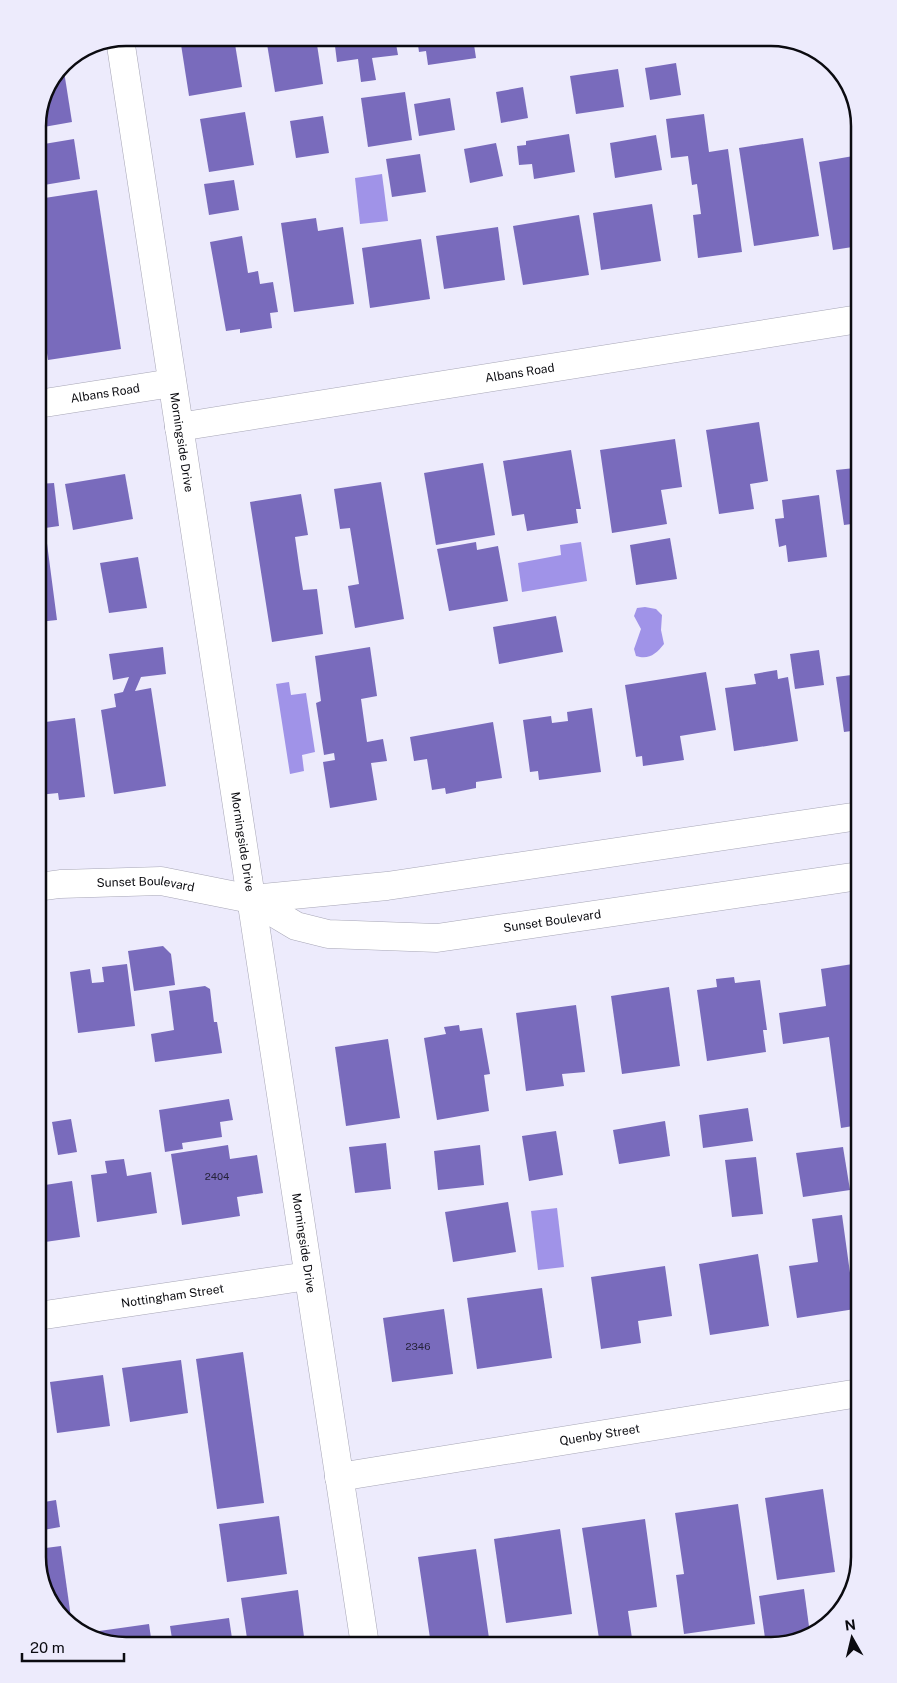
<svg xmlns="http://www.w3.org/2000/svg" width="897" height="1683" viewBox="0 0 897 1683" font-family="'Public Sans',sans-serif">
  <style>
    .water { fill: #a093e8 }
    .building { fill: #796bbc }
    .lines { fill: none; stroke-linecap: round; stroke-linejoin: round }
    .street-casing { stroke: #a7a6b6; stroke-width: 29 }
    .secondary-casing { stroke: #a7a6b6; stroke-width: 29 }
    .street { stroke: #fff; stroke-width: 28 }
    .secondary { stroke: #fff; stroke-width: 28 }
    .labels { text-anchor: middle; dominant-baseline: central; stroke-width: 5; stroke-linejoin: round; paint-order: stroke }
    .number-label { font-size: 10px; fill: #26233b }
    .street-label { font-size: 12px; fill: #0b0b10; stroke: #edebfc }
    .rim { fill: none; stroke: #0b0b10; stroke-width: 2.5 }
  </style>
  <rect width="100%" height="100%" fill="#edebfc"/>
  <g class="water">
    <path d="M382,174l6,47 -28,3 -5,-46z"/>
    <path d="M581,542l6,39 -65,11 -4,-29 43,-8 -1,-10z"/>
    <path d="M645,607l11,2 6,6 -1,15 3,14c-8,10 -15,16 -28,12l-2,-7 7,-20 -7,-13 3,-8z"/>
    <path d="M289,682l2,13 15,-2 9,59 -13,3 2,16 -14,3 -14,-90z"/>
    <path d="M557,1208l7,59 -26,3 -7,-59z"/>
  </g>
  <g class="building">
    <path d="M180,38h54l8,49 -53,9z"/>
    <path d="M266,38h50l7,46 -48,8z"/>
    <path d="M334,38h61l3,17 -26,3 4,22 -15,2 -3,-23 -21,3z"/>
    <path d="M417,38h56l3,20 -48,7 -2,-14 -7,1z"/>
    <path d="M494,38h22v1l-21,3z"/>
    <path d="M749,38h27v1l-26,4z"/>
    <path d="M676,63l5,32 -31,5 -5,-32z"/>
    <path d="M63,65l9,57 -34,6v-7z"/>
    <path d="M618,69l6,38 -48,7 -6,-38z"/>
    <path d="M847,85l6,7 6,34 -7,1 -7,-41z"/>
    <path d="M523,87l5,31 -27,5 -5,-31z"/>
    <path d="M405,92l7,48 -44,7 -7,-49z"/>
    <path d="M450,98l5,32 -36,6 -5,-32z"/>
    <path d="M245,112l9,53 -45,7 -9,-53z"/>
    <path d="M704,114l5,38 19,-3 14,103 -44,6 -5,-43 8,-1 -4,-30 -5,1 -4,-29 -17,2 -5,-39z"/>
    <path d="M323,116l6,37 -33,5 -6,-37z"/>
    <path d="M569,134l6,38 -41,7 -2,-15 -13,1 -2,-19 9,-1v-4z"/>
    <path d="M656,135l6,35 -47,8 -5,-35z"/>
    <path d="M803,138l16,98 -65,10 -15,-98z"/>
    <path d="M74,139l6,40 -42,7v-41z"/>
    <path d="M496,143l7,33 -33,7 -6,-34z"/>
    <path d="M420,154l6,38 -34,5 -6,-38z"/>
    <path d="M859,155v91l-26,4 -14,-88z"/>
    <path d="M234,180l5,30 -30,5 -5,-31z"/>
    <path d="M97,190l24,159 -73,11 -10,-69v-92z"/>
    <path d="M652,204l9,57 -60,9 -8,-57z"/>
    <path d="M579,215l10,60 -66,10 -10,-59z"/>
    <path d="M316,218l2,13 25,-4 11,77 -60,8 -13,-89z"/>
    <path d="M498,227l7,53 -61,9 -8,-53z"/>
    <path d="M242,236l6,37 10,-2 2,13 13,-2 5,30 -8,1 2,15 -32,5v-4l-14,2 -16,-89z"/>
    <path d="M421,239l9,60 -60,9 -8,-60z"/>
    <path d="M759,422l9,59 -18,3 4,25 -35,5 -13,-84z"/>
    <path d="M675,439l7,48 -21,3 6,34 -55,9 -12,-83z"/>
    <path d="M859,442v81l-15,2 -8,-55 19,-2 -3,-25z"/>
    <path d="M571,450l10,59h-5l2,14 -51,8 -3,-17 -12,2 -9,-55z"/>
    <path d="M483,463l12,72 -59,10 -12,-72z"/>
    <path d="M125,474l8,45 -60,11 -8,-46z"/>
    <path d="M381,482l23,137 -49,9 -7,-42 11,-2 -9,-56 -10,1 -6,-40z"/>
    <path d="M54,483l5,43 -14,2 12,92 -19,2v-138z"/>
    <path d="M301,494l7,41 -13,2 5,35 3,18 14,-1 6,45 -51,8 -22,-140z"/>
    <path d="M819,495l8,62 -39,5 -2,-17 -7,2 -4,-28 9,-1 -2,-18z"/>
    <path d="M670,538l7,41 -41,6 -6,-40z"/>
    <path d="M476,542l1,8 21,-4 10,55 -59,10 -12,-62z"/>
    <path d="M138,557l9,51 -38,5 -9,-50z"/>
    <path d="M556,616l7,36 -64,12 -6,-37z"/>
    <path d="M163,647l3,27 -25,3 -6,14 16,-3 15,98 -52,8 -13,-84 15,-3 -2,-13 9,-2 6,-15 -16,3 -4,-26z"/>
    <path d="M370,647l7,49 -16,3 6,43 16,-3 4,22 -16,2 6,37 -47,8 -7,-46 12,-2 -1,-7 -10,2 -8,-52 5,-2 -6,-45z"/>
    <path d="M819,650l5,35 -29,4 -5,-35z"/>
    <path d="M777,670l1,9 10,-2 10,64 -64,10 -9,-63 31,-4 -2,-10z"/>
    <path d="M706,672l10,58 -36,6 4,24 -41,6 -1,-10 -6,1 -11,-72z"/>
    <path d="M859,674v56l-15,2 -8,-55z"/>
    <path d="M592,708l9,64 -62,8 -1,-9 -8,1 -7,-52 28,-4 1,7 16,-2 -1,-9z"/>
    <path d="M75,718l10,79 -26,3 -1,-7 -20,2v-72z"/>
    <path d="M493,722l9,56 -26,4v6l-30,6 -1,-6 -13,2 -5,-31 -13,2 -4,-24z"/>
    <path d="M163,946l8,8 4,31 -41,6 -6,-40z"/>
    <path d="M859,963v162l-18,3 -12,-91 -46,7 -4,-31 47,-7 -5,-37z"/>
    <path d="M127,964l8,62 -57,7 -8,-61 20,-3 2,14 12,-1 -2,-15z"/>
    <path d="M734,977l1,6 25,-3 7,50h-4l3,22 -59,9 -10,-71 20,-3 -1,-8z"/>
    <path d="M205,986l5,3 4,33h3l5,31 -67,9 -4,-28 23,-4 -5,-39z"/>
    <path d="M669,987l11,79 -58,8 -11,-78z"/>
    <path d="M39,1001l3,40h-4v-39z"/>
    <path d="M576,1005l9,67 -23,2 2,12 -38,5 -10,-78z"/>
    <path d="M459,1025l1,6 22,-3 8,46 -6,1 5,36 -52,9 -13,-82 22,-4 -2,-7z"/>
    <path d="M388,1039l12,79 -54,8 -11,-79z"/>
    <path d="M229,1099l4,21 -13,2 2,15 -40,6 1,6 -18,3 -6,-42z"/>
    <path d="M748,1108l5,33 -50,7 -4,-33z"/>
    <path d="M71,1119l6,33 -19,3 -6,-33z"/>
    <path d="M665,1121l5,35 -51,8 -6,-34z"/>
    <path d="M556,1131l7,44 -34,6 -7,-45z"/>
    <path d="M386,1143l5,46 -36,4 -6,-46z"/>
    <path d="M228,1145l2,14 27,-4 6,38 -26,4 3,19 -58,9 -11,-71z"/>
    <path d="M480,1145l4,40 -46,5 -4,-39z"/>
    <path d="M843,1147l7,43 -47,7 -7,-44z"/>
    <path d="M756,1157l7,57 -31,3 -7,-57z"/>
    <path d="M124,1159l3,17 24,-4 6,41 -60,9 -6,-47 16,-2 -2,-12z"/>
    <path d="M72,1181l8,56 -42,6v-57z"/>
    <path d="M508,1202l8,50 -63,10 -8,-50z"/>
    <path d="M842,1215l13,94 -58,9 -8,-52 29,-4 -6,-43z"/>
    <path d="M758,1254l11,72 -59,9 -11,-71z"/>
    <path d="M665,1266l7,50 -34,5 3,22 -40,6 -10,-72z"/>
    <path d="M542,1288l10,70 -75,11 -10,-71z"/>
    <path d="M444,1309l9,65 -61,8 -9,-64z"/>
    <path d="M243,1352l21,151 -47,6 -21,-150z"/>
    <path d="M181,1360l7,53 -58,9 -8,-54z"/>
    <path d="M103,1375l7,51 -53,7 -7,-51z"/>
    <path d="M823,1489l12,83 -58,8 -12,-82z"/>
    <path d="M56,1500l4,27 -22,4v-28z"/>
    <path d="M738,1504l17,120 -71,10 -8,-59 8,-1 -9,-61z"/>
    <path d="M279,1516l8,58 -60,8 -8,-58z"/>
    <path d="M645,1519l12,88 -29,4 5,34h-33l-18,-117z"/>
    <path d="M560,1529l12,85 -66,9 -12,-84z"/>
    <path d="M61,1546l11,79 -28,-34 -7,-35 1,-7z"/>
    <path d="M476,1549l14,96h-38l-1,-3 -20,3 -13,-88z"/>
    <path d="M804,1589l6,45 -5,5 -39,6 -7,-49z"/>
    <path d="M298,1590l7,55h-57l-7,-47z"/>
    <path d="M229,1618l4,27h-60l-3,-19z"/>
    <path d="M149,1624l3,21h-31l-36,-12z"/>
  </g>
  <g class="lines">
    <defs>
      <g id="street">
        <path id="s1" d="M38,404l134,-21"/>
        <path id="s2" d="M179,427l680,-108"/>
        <path id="s3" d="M38,1316l270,-40"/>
        <path id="s4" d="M339,1477l520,-84"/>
      </g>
      <g id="secondary">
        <path id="s5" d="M120,39l245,1606"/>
        <path id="s6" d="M38,887l22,-3 101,-3 90,18 136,-13 472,-70"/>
        <path id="s7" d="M251,899l45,27 32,8 109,4 422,-62"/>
      </g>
    </defs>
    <use href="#street" class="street-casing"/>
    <use href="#secondary" class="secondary-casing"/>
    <use href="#street" class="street"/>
    <use href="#secondary" class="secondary"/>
  </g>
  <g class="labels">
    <g class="number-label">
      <text x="217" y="1176">2404</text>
      <text x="418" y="1346">2346</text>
    </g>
    <g class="street-label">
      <text stroke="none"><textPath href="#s2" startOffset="345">Albans Road</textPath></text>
      <text stroke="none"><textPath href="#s1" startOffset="68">Albans Road</textPath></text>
      <text stroke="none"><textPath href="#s5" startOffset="408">Morningside Drive</textPath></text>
      <text stroke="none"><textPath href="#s5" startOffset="812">Morningside Drive</textPath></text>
      <text stroke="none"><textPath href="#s6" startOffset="108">Sunset Boulevard</textPath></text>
      <text stroke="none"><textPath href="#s7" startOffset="311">Sunset Boulevard</textPath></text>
      <text stroke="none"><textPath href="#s5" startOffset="1218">Morningside Drive</textPath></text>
      <text stroke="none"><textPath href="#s3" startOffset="136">Nottingham Street</textPath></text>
      <text stroke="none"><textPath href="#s4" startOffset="264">Quenby Street</textPath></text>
    </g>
  </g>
  <path d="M0 0H897V1683H0ZM126 46H771A80 80 0 0 1 851 126V1557A80 80 0 0 1 771 1637H126A80 80 0 0 1 46 1557V126A80 80 0 0 1 126 46Z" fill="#edebfc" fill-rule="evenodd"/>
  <path class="rim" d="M126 46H771A80 80 0 0 1 851 126V1557A80 80 0 0 1 771 1637H126A80 80 0 0 1 46 1557V126A80 80 0 0 1 126 46Z"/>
  <g transform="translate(852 1638) rotate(352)" stroke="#edebfc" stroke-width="4" paint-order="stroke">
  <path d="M0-4L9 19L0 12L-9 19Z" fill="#0b0b10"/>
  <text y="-8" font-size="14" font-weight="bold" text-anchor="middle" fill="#0b0b10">N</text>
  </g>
  <path d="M22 1653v8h102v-8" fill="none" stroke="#0b0b10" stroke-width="2.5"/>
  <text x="30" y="1653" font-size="15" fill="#0b0b10" stroke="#edebfc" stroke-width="4" paint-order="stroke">20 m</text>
</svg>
